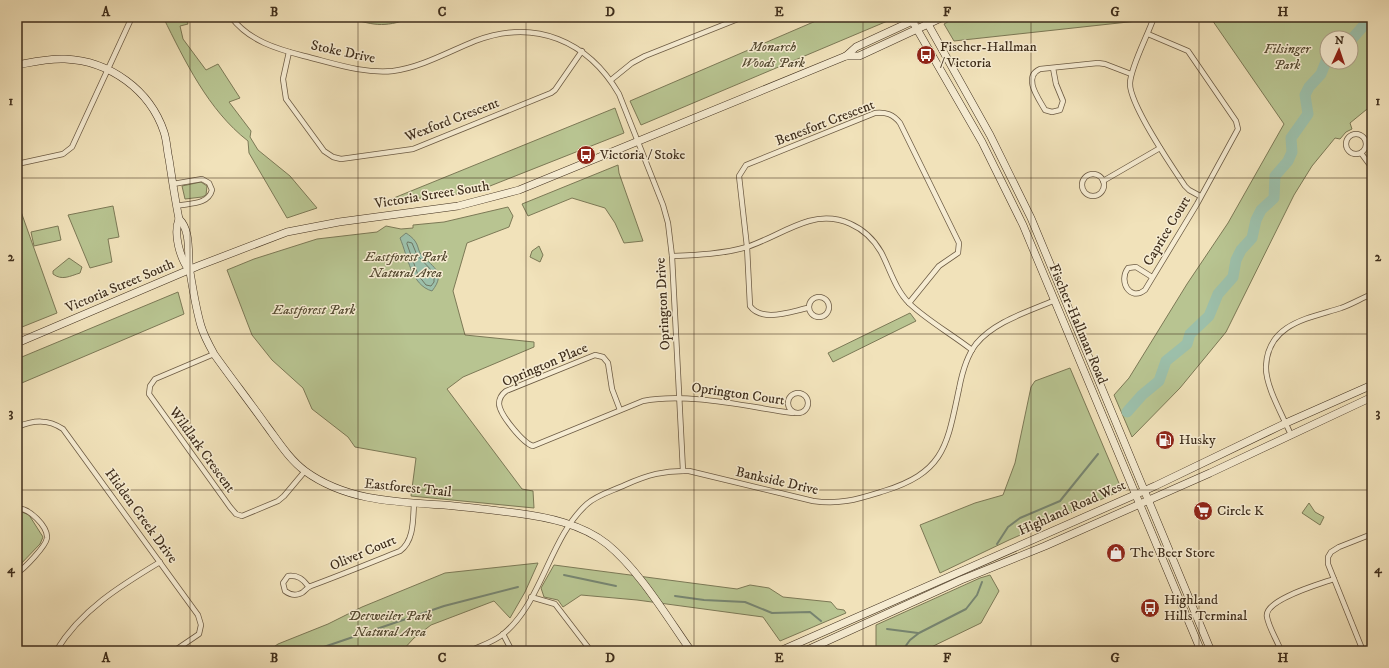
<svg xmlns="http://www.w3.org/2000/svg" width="1389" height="668" viewBox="0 0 1389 668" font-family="'IM FELL DW Pica',serif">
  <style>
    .green { fill: #b8c491; stroke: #7c7956; fill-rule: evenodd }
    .water { fill: #9cbfaa; stroke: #778571 }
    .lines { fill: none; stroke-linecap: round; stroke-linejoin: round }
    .shore { stroke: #6e7663; stroke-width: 1 }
    .stream { stroke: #778571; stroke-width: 2 }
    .river { stroke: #9cbfaa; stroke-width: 11 }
    .street-casing { stroke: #6c5b44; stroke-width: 6 }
    .secondary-casing { stroke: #3f2e1c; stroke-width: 8 }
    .street { stroke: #f6ecd2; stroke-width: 4.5 }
    .secondary { stroke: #f6ecd2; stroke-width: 7 }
    .grid { fill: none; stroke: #3f2e1c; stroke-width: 1; stroke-opacity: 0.55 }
    .labels { text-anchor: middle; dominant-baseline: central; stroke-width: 3; stroke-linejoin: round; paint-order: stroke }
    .park-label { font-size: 14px; font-style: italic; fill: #574c33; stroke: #f6ecd2 }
    .poi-label { font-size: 14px; fill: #3f2e1c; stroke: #f6ecd2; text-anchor: start }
    .street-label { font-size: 14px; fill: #3f2e1c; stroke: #f6ecd2 }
    .neatline { fill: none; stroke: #3f2e1c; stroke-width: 1.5 }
    .grid-label { font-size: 13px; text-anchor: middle; font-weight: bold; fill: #3f2e1c }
  </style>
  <rect width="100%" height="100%" fill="#f1e2ba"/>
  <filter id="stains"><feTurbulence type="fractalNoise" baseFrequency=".005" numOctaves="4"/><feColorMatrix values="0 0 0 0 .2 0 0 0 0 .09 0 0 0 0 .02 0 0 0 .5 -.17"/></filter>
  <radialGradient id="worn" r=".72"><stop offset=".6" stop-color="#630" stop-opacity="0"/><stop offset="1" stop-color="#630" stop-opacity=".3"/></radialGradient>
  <g class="green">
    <path d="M163,17h22l3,7 -8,2 3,13 23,31 12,-6 22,34 -11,4 22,29 -1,6 8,13 32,26 27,32 -30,10 -38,-65 -1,-12c-40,-31 -63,-80 -85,-124z"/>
    <path d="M347,17h68c-29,10 -38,10 -68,0z"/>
    <path d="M825,17h72l-256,108 -11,-24z"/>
    <path d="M957,17h217l-220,24 -10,-17z"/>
    <path d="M1210,17h162v88l-22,18 2,6 -6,3 -6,7 -5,-1 -23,28 -18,29 -68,137 -46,56 -48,49 -18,-42 15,-17 58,-94 41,-61 56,-99zM1327,38h24v24h-24z"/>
    <path d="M615,108l9,25 -134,53 -33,8 -73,8z"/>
    <path d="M618,165l1,8 24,68 -19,2 -9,-20 -10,-15 -33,-10 -44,18 -6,-12z"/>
    <path d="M201,182l6,4 -1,9 -4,2 -17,2 -3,-13z"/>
    <path d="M19,206l38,107 -40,16v-122z"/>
    <path d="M113,206l6,31 -11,2 4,23 -22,6 -22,-53z"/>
    <path d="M508,207l5,9 -4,11 -42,16 -14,48 12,44 69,7v5l-71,30 -16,12 75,100 11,2 1,17 -123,-12 5,-38 -61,-11 -7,-10 -36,-28 -9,-21 -31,-28 -20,-25 -25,-65 27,-11 63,-20 60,-7 9,-6 15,3 12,-1v-3l31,-3z"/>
    <path d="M58,226l3,14 -27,6 -3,-14z"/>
    <path d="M539,246l4,9 -3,7 -10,-5 2,-6z"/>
    <path d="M69,258l13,9 -2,6c-10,3 -18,8 -27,1v-3z"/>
    <path d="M178,292l6,22 -167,71v-26z"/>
    <path d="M910,313l6,8 -83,41 -5,-9z"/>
    <path d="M1070,368l51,120 -3,4 -109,48 -69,33 -20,-48 55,-22 28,-8 12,-32 16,-76 4,-6z"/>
    <path d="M1309,503l6,9 9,5 -4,8 -18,-12z"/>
    <path d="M22,512l7,3 14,22 -3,7 -23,24v-55z"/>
    <path d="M538,563l-13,29 -15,26 -16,-17 -63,24 -17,13 -12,13h-134l10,-7 50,-20 34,-17 83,-34z"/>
    <path d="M554,565l183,24 13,-4 19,3 14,9 48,5 6,7 7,1 2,3 -66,28 -17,-24 -126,-17 -56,-5 -18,12 -5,-7 -14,-3 -3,-9z"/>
    <path d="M990,575l9,16 -18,32 -58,28h-47v-26l104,-47z"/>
  </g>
  <path class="water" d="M406,233c3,2 7,5 9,8 3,4 3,8 5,12 10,13 28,18 12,38 -21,-6 -24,-34 -32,-53z"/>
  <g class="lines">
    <path class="shore" d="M408,242l4,1 5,12 17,18v9l-3,4 -5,-1 -8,-10 -11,-31z"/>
    <g class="stream">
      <path d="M997,544l11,-17 12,-9 40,-17 38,-47"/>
      <path d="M564,575l52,11"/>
      <path d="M675,596l29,4 41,2 27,11 38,-1 11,9"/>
      <path d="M887,629l31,4"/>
      <path d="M312,651l132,-45 74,-19"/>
      <path d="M902,651l8,-11 9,-7 47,-24 11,-14 5,-13"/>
    </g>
    <g class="river">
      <path d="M1351,40l15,-17 6,-4"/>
      <path d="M1127,412l15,-17 17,-14 7,-20 21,-17 3,-10 19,-18 9,-22 15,-17 3,-17 5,-10 11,-12 4,-18 5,-10 13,-12 1,-22 13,-15 4,-9 -1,-14 17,-24 -3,-19 4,-8 12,-13 6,-15"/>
    </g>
    <defs>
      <g id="street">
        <path d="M231,17c18,24 46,32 73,39 29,7 59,18 89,15 29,-4 55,-19 82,-30 60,-23 113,0 144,53l44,111 5,18 4,33 11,215"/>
        <path d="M1154,17c-6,18 -23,49 -24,66 -1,20 42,84 55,103l4,4 11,6"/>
        <path d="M1148,34l40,17 48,70 2,8 -41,75 -52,86c-15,12 -27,-9 -17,-22l8,-1 16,10"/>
        <path d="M289,52l-6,27 3,20 38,52 9,6 8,2 72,-10 138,-56 4,-3 27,-39"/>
        <path d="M1053,68l3,16 7,17 -3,9 -8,2 -7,-2c-6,-11 -23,-33 -5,-41l58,-6 7,1 26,10"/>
        <path d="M611,80l21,-17 13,-7 98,-39"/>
        <circle cx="1356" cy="144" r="10"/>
        <path d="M1361,153l11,15"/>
        <path d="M17,164l46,-10 9,-7 60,-130"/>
        <circle cx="1093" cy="185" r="11"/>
        <path d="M1103,181l57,-33"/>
        <path d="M173,184l29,-5 7,4 3,7c-4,15 -22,13 -36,16"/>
        <path d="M672,256c24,-1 51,-2 75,-9 21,-7 41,-20 62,-26 29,-8 57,5 72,31 9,17 14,37 28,51 16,16 44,32 63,47"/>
        <circle cx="819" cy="307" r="10"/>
        <path d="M808,308c-16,3 -46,15 -58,-2l-3,-59 -8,-71 7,-11 129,-52c11,-1 18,1 25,10l59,120 -1,10 -19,13 -30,37"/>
        <path d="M214,354l-59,25 -5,7 -1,8 81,113 6,7 6,2 36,-15 6,-5 21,-25"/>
        <circle cx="798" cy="403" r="10"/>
        <path d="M620,410l-8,-21 -4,-26 -5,-6 -8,-2 -89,36c-4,3 -7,7 -7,13 1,11 24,39 34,42l110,-45c45,-9 105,6 150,12"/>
        <path d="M17,427c17,-7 31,-8 46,2l135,186 3,10 -2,9 -25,17"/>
        <path d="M1291,435c-8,-19 -26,-49 -25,-69 2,-43 44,-48 75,-58 11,-4 21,-10 31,-14"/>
        <path d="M17,509c12,-2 31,18 30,29 -1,8 -23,31 -30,35"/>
        <path d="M308,586c-5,-7 -10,-11 -20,-10l-5,7 2,8c4,3 8,5 14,3 6,-1 7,-7 12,-8 30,-11 59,-23 89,-35 14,-10 13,-31 14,-48"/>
        <path d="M531,597l24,7 36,47"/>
        <path d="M503,634l9,17"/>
        <path d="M56,651c25,-41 64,-65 104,-89"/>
        <path d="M470,651c10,-5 23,-9 32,-16 40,-31 47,-97 85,-131 10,-9 25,-13 38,-19 22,-10 40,-15 64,-14l124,30c28,4 45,-2 71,-10 61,-19 63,-46 75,-102 3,-16 7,-32 17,-45 19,-23 52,-32 79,-44"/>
        <path d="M1281,651c-4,-11 -12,-23 -14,-34 -4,-17 53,-33 67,-38"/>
        <path d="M1363,651l-29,-72 -6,-15v-7l3,-5 8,-5 33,-13"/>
      </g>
      <g id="secondary">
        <path d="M910,17l72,125 41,83 178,426"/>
        <path d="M924,17l66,118 41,83 180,433"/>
        <path d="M846,56h13l84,-39"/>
        <path d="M17,65c16,-3 32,-7 48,-6 45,2 85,31 99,73 3,9 3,19 5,27 3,20 6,40 10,60 -6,15 1,39 10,51"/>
        <path d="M179,219c13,12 8,38 11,53 3,18 6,37 11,54 3,10 8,19 13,28 17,24 35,47 52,71 12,16 23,34 39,46 41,30 91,31 139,34 24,2 48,5 72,8 31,4 66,11 91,31 32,26 60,73 84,107"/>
        <path d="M17,343l181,-77 89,-34 52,-10 119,-16 61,-16 327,-134 10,-9 65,-30"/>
        <path d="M780,651l375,-165 131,-63 86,-38"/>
        <path d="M805,651l156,-71 84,-34 165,-73 162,-76"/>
      </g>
    </defs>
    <use href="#street" class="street-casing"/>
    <use href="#secondary" class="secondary-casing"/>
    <use href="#street" class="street"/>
    <use href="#secondary" class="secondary"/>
  </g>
  <path class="grid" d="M190,17v634M358,17v634M526,17v634M694,17v634M863,17v634M1031,17v634M1199,17v634M17,178h1355M17,334h1355M17,490h1355"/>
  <defs>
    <symbol id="bus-disc" viewBox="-11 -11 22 22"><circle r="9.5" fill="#8f2418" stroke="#f6ecd2"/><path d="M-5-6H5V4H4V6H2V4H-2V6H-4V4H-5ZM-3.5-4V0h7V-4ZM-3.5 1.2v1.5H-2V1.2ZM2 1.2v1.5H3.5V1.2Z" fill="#fff"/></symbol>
    <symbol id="fuel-disc" viewBox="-11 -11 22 22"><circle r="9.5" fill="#8f2418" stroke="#f6ecd2"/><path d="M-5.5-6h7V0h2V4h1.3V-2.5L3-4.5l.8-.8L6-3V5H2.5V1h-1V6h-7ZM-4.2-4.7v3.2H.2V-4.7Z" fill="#fff"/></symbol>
    <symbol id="supermarket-disc" viewBox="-11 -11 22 22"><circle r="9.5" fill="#8f2418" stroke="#f6ecd2"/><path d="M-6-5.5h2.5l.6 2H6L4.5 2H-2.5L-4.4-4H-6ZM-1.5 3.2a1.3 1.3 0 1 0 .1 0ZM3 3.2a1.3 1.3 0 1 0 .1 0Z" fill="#fff"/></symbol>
    <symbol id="shop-disc" viewBox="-11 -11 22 22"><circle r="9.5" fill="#8f2418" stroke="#f6ecd2"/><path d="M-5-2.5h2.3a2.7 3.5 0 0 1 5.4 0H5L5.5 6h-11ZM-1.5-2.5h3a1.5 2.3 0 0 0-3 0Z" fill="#fff"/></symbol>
  </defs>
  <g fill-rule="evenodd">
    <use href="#bus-disc" x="915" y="44" width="22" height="22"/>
    <use href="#bus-disc" x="575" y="144" width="22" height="22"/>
    <use href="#fuel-disc" x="1154" y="429" width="22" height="22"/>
    <use href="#supermarket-disc" x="1192" y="500" width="22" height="22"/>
    <use href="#shop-disc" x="1105" y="542" width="22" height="22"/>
    <use href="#bus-disc" x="1139" y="597" width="22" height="22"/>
  </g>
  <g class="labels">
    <g class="park-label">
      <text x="773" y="47">Monarch<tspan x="773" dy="16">Woods Park</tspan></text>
      <text x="1287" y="49">Filsinger<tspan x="1287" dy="16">Park</tspan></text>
      <text x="406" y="257">Eastforest Park<tspan x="406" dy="16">Natural Area</tspan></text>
      <text x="314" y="310">Eastforest Park</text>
      <text x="390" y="616">Detweiler Park<tspan x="390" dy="16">Natural Area</tspan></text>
    </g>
    <g class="poi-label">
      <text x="940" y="47">Fischer-Hallman<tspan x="940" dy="16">/ Victoria</tspan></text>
      <text x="600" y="155">Victoria / Stoke</text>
      <text x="1179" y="440">Husky</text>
      <text x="1217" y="511">Circle K</text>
      <text x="1130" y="553">The Beer Store</text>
      <text x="1164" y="600">Highland<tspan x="1164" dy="16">Hills Terminal</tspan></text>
    </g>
    <g class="street-label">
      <text transform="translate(343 52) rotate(12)">Stoke Drive</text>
      <text transform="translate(452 120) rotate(-21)">Wexford Crescent</text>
      <text transform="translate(825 123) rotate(-21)">Benesfort Crescent</text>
      <text transform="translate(432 195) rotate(-9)">Victoria Street South</text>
      <text transform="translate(1167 231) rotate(-59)">Caprice Court</text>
      <text transform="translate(120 286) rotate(-23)">Victoria Street South</text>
      <text transform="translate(663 304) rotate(-93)">Oprington Drive</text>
      <text transform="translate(1078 324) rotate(67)">Fischer-Hallman Road</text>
      <text transform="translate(545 365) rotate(-23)">Oprington Place</text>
      <text transform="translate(738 394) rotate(8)">Oprington Court</text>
      <text transform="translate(202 450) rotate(54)">Wildlark Crescent</text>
      <text transform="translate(777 481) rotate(13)">Bankside Drive</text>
      <text transform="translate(408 488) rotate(6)">Eastforest Trail</text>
      <text transform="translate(1072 508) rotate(-24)">Highland Road West</text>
      <text transform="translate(141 516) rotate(54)">Hidden Creek Drive</text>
      <text transform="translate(363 553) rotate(-23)">Oliver Court</text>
    </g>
  </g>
  <rect width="1389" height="668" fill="none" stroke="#f1e2ba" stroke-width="44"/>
  <g transform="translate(1339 50) rotate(3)"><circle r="19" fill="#f6ecd2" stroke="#ada089"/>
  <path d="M0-3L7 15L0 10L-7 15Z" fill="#8f2418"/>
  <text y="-6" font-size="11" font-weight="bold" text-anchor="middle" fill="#3f2e1c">N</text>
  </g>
  <rect x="22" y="22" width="1345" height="624" class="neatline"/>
  <g class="grid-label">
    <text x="106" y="16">A</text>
    <text x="274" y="16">B</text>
    <text x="442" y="16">C</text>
    <text x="610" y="16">D</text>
    <text x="779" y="16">E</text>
    <text x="947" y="16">F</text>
    <text x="1115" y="16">G</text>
    <text x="1283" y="16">H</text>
    <text x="11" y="105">1</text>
    <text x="1378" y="105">1</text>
    <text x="11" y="261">2</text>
    <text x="1378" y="261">2</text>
    <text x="11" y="417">3</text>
    <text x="1378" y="417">3</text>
    <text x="11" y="573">4</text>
    <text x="1378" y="573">4</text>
    <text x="106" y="662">A</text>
    <text x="274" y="662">B</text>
    <text x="442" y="662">C</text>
    <text x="610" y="662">D</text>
    <text x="779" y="662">E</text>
    <text x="947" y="662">F</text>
    <text x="1115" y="662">G</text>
    <text x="1283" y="662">H</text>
  </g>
  <rect width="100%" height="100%" filter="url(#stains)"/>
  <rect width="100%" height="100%" fill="url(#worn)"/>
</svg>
